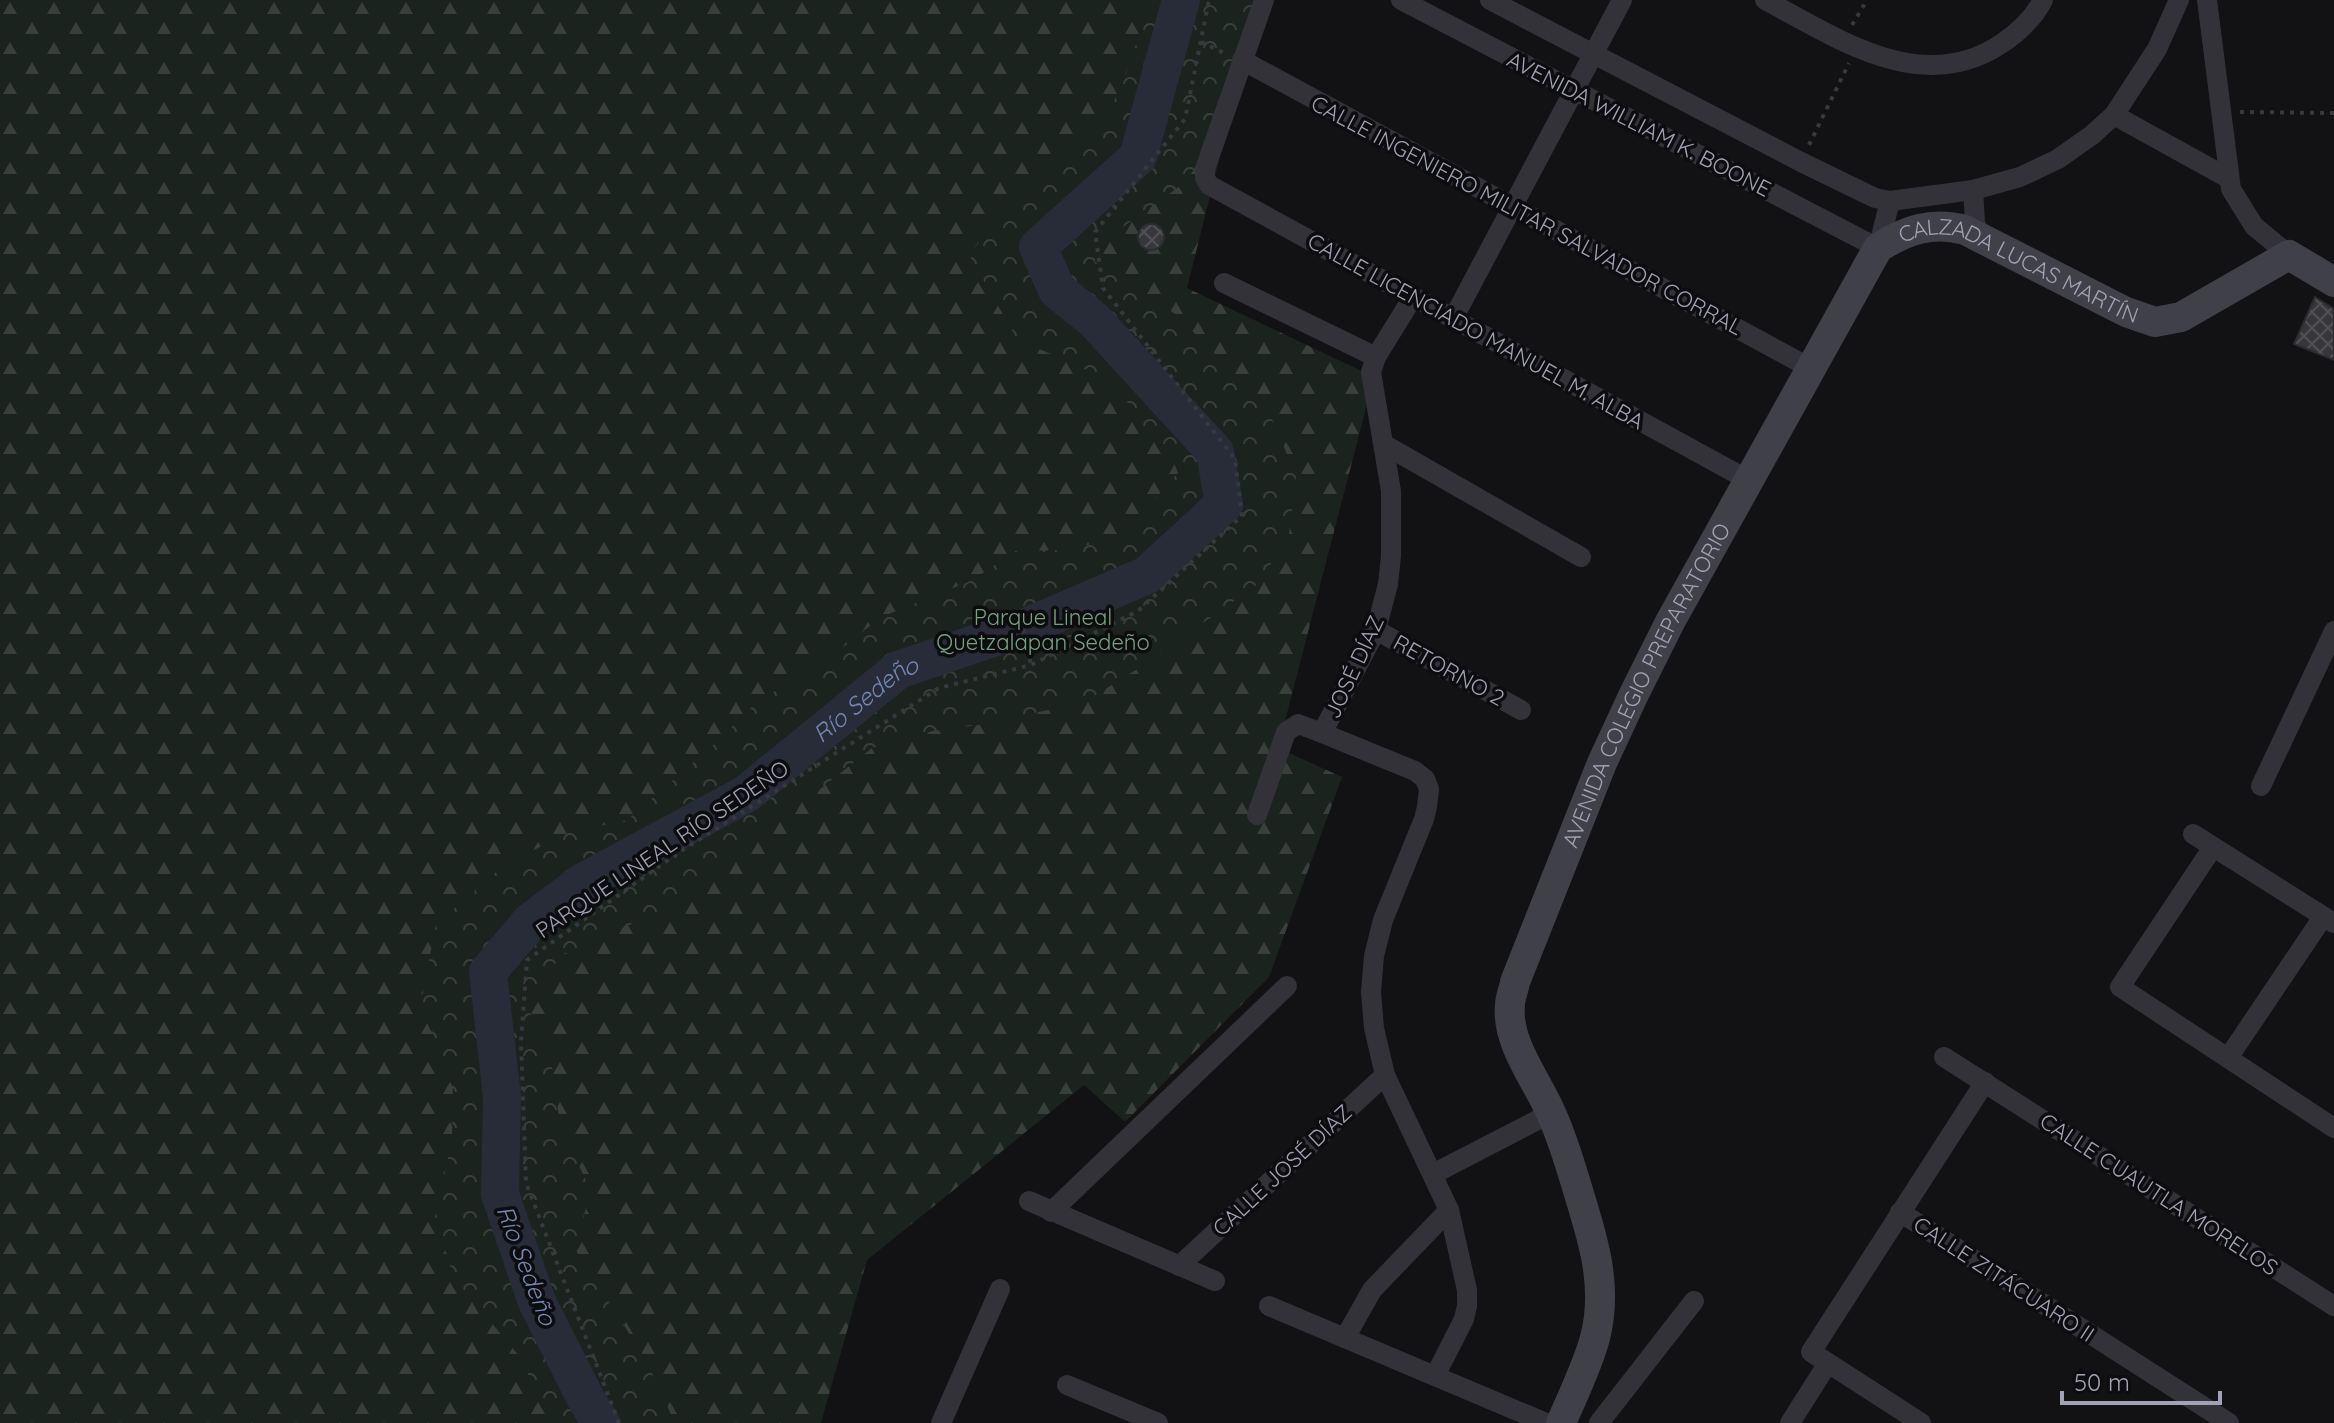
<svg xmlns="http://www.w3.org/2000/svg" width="2334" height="1423" viewBox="0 0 2334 1423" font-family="Quicksand,sans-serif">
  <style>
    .forest { fill: url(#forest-firs) }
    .park { fill: url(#park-crowns) }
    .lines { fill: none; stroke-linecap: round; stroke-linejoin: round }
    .river { stroke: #272c38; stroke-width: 38 }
    .building { fill: url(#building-cross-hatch); stroke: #2c2b2f; stroke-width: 2 }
    .path { stroke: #38383f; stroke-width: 4; stroke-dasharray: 4 6; stroke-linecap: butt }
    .street { stroke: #323238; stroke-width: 20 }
    .secondary { stroke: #404048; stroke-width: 30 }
    .labels { text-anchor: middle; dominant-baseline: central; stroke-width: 7; stroke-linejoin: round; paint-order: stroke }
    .street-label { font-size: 22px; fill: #a1a3b5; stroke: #0d0c0e }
    .park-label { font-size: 22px; fill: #76a282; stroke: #0d0c0e }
    .water-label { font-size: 24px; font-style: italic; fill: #7488b4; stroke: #0d0c0e }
  </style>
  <defs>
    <pattern id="forest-firs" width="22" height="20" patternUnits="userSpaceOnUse" patternTransform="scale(2)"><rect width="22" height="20" fill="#1b231e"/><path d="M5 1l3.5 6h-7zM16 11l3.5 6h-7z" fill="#39403c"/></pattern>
    <pattern id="park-crowns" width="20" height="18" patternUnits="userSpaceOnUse" patternTransform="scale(2)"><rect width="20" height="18" fill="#1b231e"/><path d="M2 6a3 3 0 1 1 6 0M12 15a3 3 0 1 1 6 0" fill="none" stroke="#39403c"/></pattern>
    <pattern id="building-cross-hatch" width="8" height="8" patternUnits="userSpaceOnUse" patternTransform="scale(2)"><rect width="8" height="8" fill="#36363b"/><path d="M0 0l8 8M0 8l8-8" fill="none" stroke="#505055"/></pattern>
  </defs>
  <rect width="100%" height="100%" fill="#121113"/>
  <path class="forest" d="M0,0h1259l-72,288 187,89 -96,371 64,29 -73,200 -144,145 -41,-37 -217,175 -46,163h-821z"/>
  <path class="park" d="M1151,0h103l-32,116 -35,65 -89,64 -3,17 27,14 53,38 90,89 31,72 -7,59 -30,49 -112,80 -61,38 -93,22 -60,8 -61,17 -49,39 -54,33 -96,86 -112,49 -34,51 24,53 9,66 30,64 -14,62 69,107 30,65h-126l-4,-14 -25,-52 -66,-79 -19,-62 17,-75 1,-63 -33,-70 16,-84 67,-58 64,-33 60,-13 83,-72 48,-47 68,-40 55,-44 92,-37 42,-29 57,-1 53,-17 53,-60 -6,-15 -26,-27 -32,-49 -97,-43 -48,-84 58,-74 66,-47 11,-11 23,-52z"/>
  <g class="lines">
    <path class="river" id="s1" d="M601,1423l-14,-22 -50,-99 -37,-108 2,-97 -14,-125 42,-50 53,-40 163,-88 152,-124 133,-45 116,-50 77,-71 -9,-52 -121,-132 -37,-30 -19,-43 100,-90 43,-157"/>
  </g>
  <g class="building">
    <circle cx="1151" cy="237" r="13"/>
    <path d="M2315,297l19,12v51l-40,-16z"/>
  </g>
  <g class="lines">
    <g class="path">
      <path d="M1852,25l15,-25"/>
      <path d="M1201,42l23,11"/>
      <path d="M2240,112l94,1"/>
      <path d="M1809,145l40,-82"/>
      <path d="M1019,610l12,55"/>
      <path d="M619,1423l-93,-240 -5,-142 6,-81 154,-109 258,-163 92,-23 107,-54 104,-95 -7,-57 -132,-171 -8,-56 90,-113 24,-119"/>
    </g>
    <g class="street">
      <path d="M1264,0l-59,169v9l4,7 541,296"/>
      <path d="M1401,0l477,248 12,-47"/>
      <path d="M1490,0l311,162 74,36 15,3 83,-11 47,-13 38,-18 34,-24 22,-20 43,-66 22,-49"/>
      <path d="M1765,0c72,38 156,97 236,44 18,-12 32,-25 42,-44"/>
      <path d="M2207,0l24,189 23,37 35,29"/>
      <path d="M1242,60l570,309"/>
      <path d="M2114,115l114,63"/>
      <path d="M1973,190l2,32 5,14"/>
      <path d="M1224,283l152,74"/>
      <path d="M1413,297l-37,60 -5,15 20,119v65l-3,28 -12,46 -54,103 93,38 10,8 4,10 -2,18 -3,12 -41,101 -9,36 -3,36 3,36 11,47 64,135 18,80v16l-3,13 -29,57"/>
      <path d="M1454,317l168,-317"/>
      <path d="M1385,445l196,112"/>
      <path d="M1376,630l145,80"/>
      <path d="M2261,786l73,-155"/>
      <path d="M1257,815l29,-83 12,-8 24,9"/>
      <path d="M2193,834l141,89"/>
      <path d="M2213,847l-93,140 214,141"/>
      <path d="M1944,1057l390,249"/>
      <path d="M2228,1058l95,-141"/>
      <path d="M1433,1174l118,-61"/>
      <path d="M1029,1201l186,80"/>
      <path d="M1051,1212l236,-226"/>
      <path d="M1900,1212l329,211"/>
      <path d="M1179,1266l206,-191"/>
      <path d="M1269,1306l277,117"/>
      <path d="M1345,1338l27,-48 77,-80"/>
      <path d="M1067,1385l91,38"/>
      <path d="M941,1423l59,-134"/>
      <path d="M1599,1423l95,-122"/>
      <path d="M1790,1423l38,-60"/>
      <path d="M1921,1423l-110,-71 174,-270"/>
    </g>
    <path class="secondary" id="s2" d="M1561,1423c12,-28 26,-56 34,-85 13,-50 -1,-96 -16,-144 -8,-27 -16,-55 -28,-81 -14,-33 -45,-70 -41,-108 0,-7 4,-16 5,-23l87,-219 32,-69 36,-72 208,-374c28,-18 54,-27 87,-18l161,82 29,10 26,-5 108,-62 45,27"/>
  </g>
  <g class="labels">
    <g class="street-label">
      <text transform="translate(1639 124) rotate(27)">AVENIDA WILLIAM K. BOONE</text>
      <text transform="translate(1527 215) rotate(28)">CALLE INGENIERO MILITAR SALVADOR CORRAL</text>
      <text stroke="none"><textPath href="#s2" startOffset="1440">CALZADA LUCAS MARTÍN</textPath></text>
      <text transform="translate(1476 331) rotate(29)">CALLE LICENCIADO MANUEL M. ALBA</text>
      <text transform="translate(1354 667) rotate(-65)">JOSÉ DÍAZ</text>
      <text transform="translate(1449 670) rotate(29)">RETORNO 2</text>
      <text stroke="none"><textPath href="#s2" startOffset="790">AVENIDA COLEGIO PREPARATORIO</textPath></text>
      <text transform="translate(662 849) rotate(-34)">PARQUE LINEAL RÍO SEDEÑO</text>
      <text transform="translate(1282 1170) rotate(-43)">CALLE JOSÉ DÍAZ</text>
      <text transform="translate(2159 1194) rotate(33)">CALLE CUAUTLA MORELOS</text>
      <text transform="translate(2004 1279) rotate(33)">CALLE ZITÁCUARO II</text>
    </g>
    <g class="park-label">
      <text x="1043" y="617">Parque Lineal<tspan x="1043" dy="25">Quetzalapan Sedeño</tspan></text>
    </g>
    <g class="water-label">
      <text stroke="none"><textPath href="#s1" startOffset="944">Río Sedeño</textPath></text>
      <text transform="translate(527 1265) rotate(69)">Río Sedeño</text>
    </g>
  </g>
  <path d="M2062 1391v12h158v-12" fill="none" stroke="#a1a3b5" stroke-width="4"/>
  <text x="2074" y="1391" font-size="24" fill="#a1a3b5" stroke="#0d0c0e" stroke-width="6" paint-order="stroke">50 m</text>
</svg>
